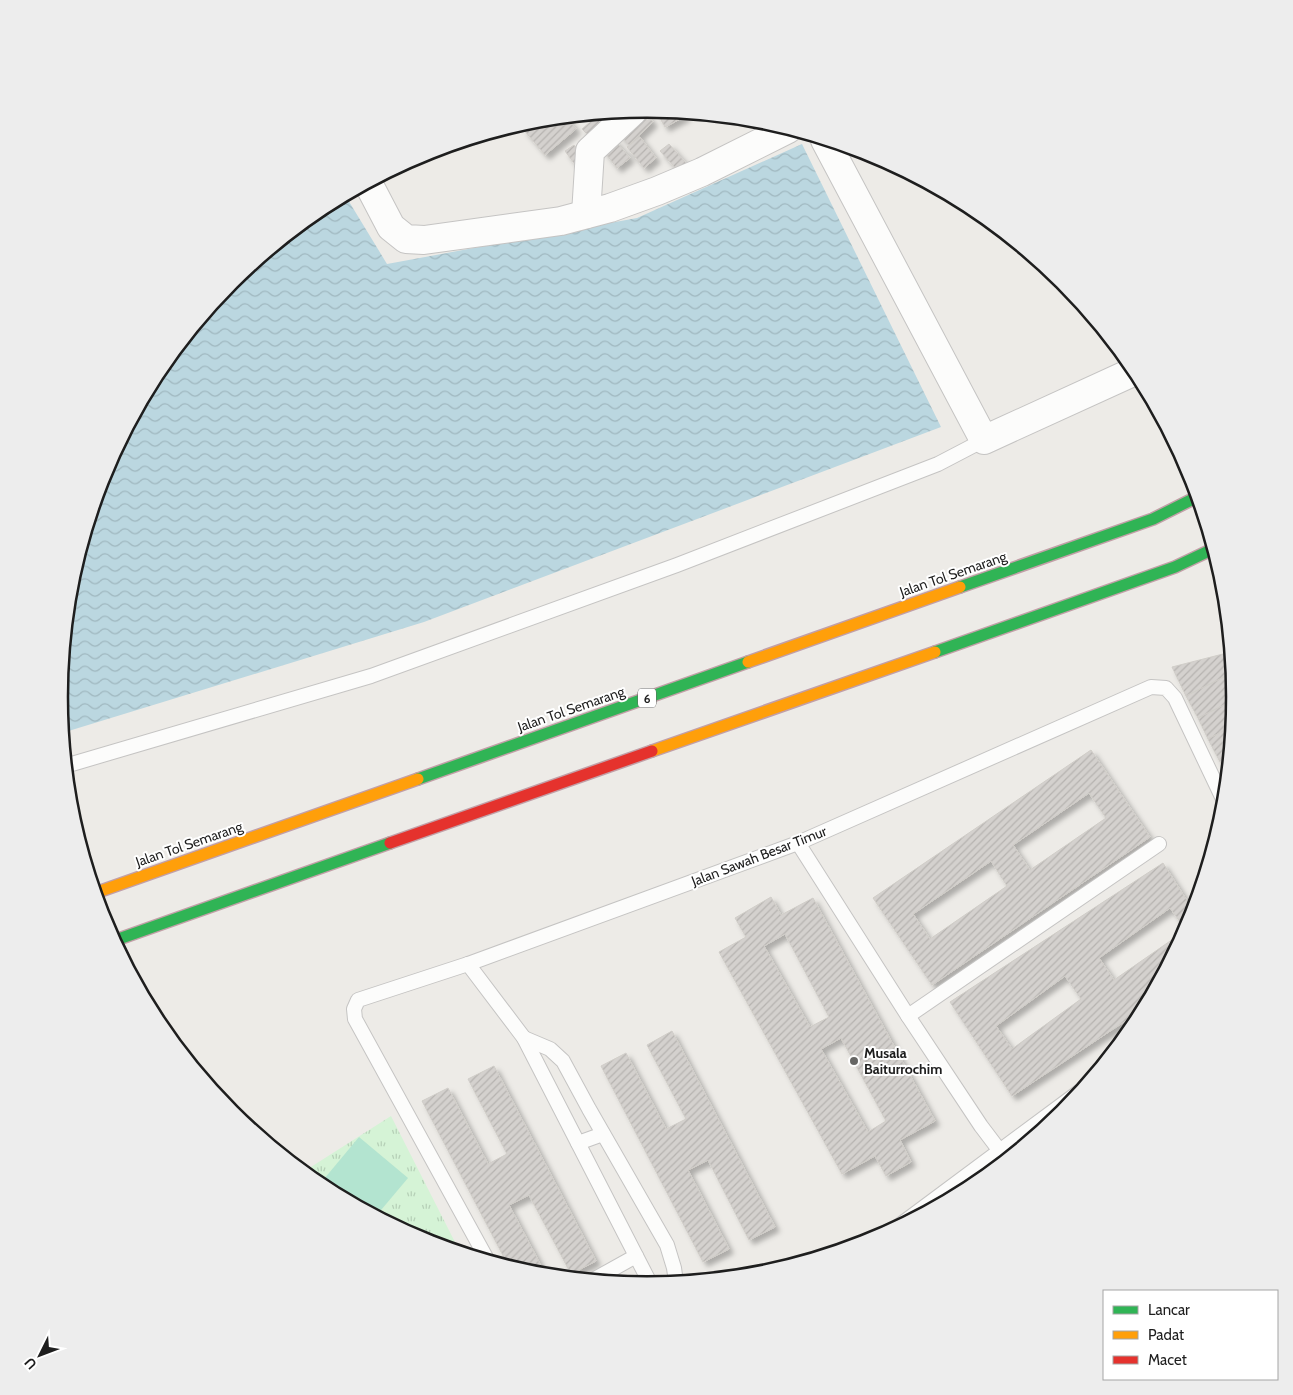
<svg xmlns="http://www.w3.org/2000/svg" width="1293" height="1395" viewBox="0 0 1293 1395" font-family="Cabin,sans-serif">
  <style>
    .park { fill: url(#park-tufts) }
    .pitch { fill: #b3e4d0 }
    .water { fill: url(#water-waves) }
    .building { fill: url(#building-hatch); stroke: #d0cdc8; fill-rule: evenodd; filter: url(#shadow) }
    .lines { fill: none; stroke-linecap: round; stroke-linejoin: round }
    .lane-casing { stroke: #c5c4c3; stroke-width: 16 }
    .street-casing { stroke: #c5c4c3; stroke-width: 30 }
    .fast-casing { stroke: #c29fa7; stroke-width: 14 }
    .slow-casing { stroke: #c29fa7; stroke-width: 14 }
    .jam-casing { stroke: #c29fa7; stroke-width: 14 }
    .lane { stroke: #fcfcfb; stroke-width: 14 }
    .street { stroke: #fcfcfb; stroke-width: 28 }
    .fast { stroke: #30b455; stroke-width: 11 }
    .slow { stroke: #ff9f0a; stroke-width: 11 }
    .jam { stroke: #e5322d; stroke-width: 11 }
    .poi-dot { fill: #666664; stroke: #fff; stroke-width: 2 }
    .labels { text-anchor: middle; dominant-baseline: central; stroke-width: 4; stroke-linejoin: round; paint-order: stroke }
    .shield { fill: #fff; stroke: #626262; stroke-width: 1 }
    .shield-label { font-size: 12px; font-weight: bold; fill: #1e1e1e }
    .street-label { font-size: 14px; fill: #1e1e1e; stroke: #fff }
    .poi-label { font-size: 14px; font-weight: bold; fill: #1e1e1e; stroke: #fff; text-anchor: start }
    .rim { fill: none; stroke: #1e1e1e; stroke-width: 2.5 }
  </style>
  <defs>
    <pattern id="park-tufts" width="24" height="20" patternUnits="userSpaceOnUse" patternTransform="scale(1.25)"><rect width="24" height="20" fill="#d5f3d6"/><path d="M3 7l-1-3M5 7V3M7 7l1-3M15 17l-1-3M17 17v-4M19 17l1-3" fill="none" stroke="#b6d0b7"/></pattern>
    <pattern id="water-waves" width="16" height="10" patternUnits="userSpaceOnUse" patternTransform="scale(1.25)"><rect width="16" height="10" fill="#bbd7e0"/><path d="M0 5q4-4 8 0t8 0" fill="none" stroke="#a0b8c0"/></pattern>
    <pattern id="building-hatch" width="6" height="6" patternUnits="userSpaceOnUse" patternTransform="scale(1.25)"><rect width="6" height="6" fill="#d4d1ce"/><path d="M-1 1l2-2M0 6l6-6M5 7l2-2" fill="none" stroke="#b6b3b0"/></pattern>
    <filter id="shadow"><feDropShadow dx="4.5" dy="4.5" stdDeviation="2.5" flood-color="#0004"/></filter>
  </defs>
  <rect width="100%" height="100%" fill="#edebe7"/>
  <path class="park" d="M391,1116l69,136 -39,-12 -101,-54 -17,-14z"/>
  <path class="pitch" d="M359,1137l49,41 -32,38 -57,-31z"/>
  <path class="water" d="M802,144l139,283 -517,195 -362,111 -3,-36 11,-114 34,-111 54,-101 73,-89 89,-73 25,-14 42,69 250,-46z"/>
  <g class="building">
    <path d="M643,110l10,12 -24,23 -12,-13z"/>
    <path d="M656,111l29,3 1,2 -21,11z"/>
    <path d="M623,112l-30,28 -11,-11 16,-14z"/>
    <path d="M567,118l9,11 -31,26 -22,-26 10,-8z"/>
    <path d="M640,137l16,21 -12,10 -17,-21z"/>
    <path d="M614,139l16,19 -13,10 -15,-19z"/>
    <path d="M669,144l17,19 -8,8 -18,-20z"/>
    <path d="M574,145l11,14 -9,7 -11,-15z"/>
    <path d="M1223,654l9,19 -46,23 -14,-29z"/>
    <path d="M1232,673l2,27 -36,18 -12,-22z"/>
    <path d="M1234,700l-3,27 -23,12 -10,-21z"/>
    <path d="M1231,727l-2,28 -10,5 -11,-21z"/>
    <path d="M1091,750l59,87 -218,148 -59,-87zM1089,793l17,25 -76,52 -17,-25zM991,861l16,25 -77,53 -17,-25z"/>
    <path d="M1229,755l-2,20 -8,-15z"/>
    <path d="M1163,863l30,47 -4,13 -47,87 -130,86 -62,-94zM1170,908l16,22 -72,50 -15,-22zM1065,976l16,23 -69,50 -16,-23z"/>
    <path d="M771,897l10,18 32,-17 122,223 -35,19 11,22 -25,14 -11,-20 -33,18 -123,-222 27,-15 -11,-19zM785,934l44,83 -19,10 -46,-81zM841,1038l45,83 -18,11 -47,-83z"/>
    <path d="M672,1031l103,196 -26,13 -41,-80 -20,10 41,79 -26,13 -102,-196 25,-13 40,76 20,-10 -39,-74z"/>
    <path d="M494,1066l102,195 -25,13 -42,-79 -20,10 37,70 -14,-1 -23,-7 -87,-166 26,-13 40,76 19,-10 -39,-75z"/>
  </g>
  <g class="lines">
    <defs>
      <g id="lane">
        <path d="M65,766l306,-90 306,-111 261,-101 46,-24"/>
        <path d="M798,843l110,173 73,110 25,33"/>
        <path d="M468,964l56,74 127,247"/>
        <path d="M908,1016l251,-172"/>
        <path d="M524,1038l26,11 13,12 26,48 78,136 7,23 2,14"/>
        <path d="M578,1143l25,-9"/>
        <path d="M896,1228l183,-136"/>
        <path d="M488,1261l-133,-242 -1,-10 4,-9 110,-36 330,-121 353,-156 15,1 9,10 49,103"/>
        <path d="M593,1280l43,-24"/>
      </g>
      <g id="street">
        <path d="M825,140l159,300 151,-69"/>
        <path d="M368,183l23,44 15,12 18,1 137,-19 49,-13 47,-17 45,-19 86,-43"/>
        <path d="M586,214l4,-63 43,-40"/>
      </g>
      <g id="fast">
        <path d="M960,587l193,-68 44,-22"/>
        <path d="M935,652l240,-85 38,-18"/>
        <path d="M418,779l330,-117"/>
        <path d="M113,941l277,-98"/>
      </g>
      <g id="slow">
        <path d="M748,662l212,-75"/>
        <path d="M652,751l283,-99"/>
        <path d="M95,893l323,-114"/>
      </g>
      <path id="jam" d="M390,843l262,-92"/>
    </defs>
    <use href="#lane" class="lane-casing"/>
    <use href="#street" class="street-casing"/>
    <use href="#fast" class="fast-casing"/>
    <use href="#slow" class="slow-casing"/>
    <use href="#jam" class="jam-casing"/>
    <use href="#lane" class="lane"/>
    <use href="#street" class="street"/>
    <use href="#fast" class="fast"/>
    <use href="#slow" class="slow"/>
    <use href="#jam" class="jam"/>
  </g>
  <circle class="poi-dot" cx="854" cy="1061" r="5"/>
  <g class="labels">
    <rect class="shield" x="638" y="688.5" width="18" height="19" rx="4"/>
    <g class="shield-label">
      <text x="647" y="698">6</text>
    </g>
    <g class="street-label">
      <text transform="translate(953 574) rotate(-19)">Jalan Tol Semarang</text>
      <text transform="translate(571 709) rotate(-19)">Jalan Tol Semarang</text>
      <text transform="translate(189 844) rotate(-19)">Jalan Tol Semarang</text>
      <text transform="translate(759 856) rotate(-21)">Jalan Sawah Besar Timur</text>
    </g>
    <g class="poi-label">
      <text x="864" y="1053">Musala<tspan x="864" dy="16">Baiturrochim</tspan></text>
    </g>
  </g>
  <path d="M0 0H1293V1395H0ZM68 697a579 579 0 1 1 1158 0a579 579 0 1 1-1158 0Z" fill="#ededed" fill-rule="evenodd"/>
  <path class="rim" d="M68 697a579 579 0 1 1 1158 0a579 579 0 1 1-1158 0Z"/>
  <rect x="1103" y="1290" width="175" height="90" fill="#ffffff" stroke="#a5a5a5"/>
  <rect x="1113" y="1306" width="25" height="8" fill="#30b455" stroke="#a5a5a5"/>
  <text x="1148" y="1315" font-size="15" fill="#1e1e1e">Lancar</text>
  <rect x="1113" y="1331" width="25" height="8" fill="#ff9f0a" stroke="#a5a5a5"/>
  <text x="1148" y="1340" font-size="15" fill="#1e1e1e">Padat</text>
  <rect x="1113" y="1356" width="25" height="8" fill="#e5322d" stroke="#a5a5a5"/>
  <text x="1148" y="1365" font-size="15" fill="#1e1e1e">Macet</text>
  <g transform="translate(40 1355) rotate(228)" stroke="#ffffff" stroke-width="4" paint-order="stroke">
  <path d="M0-4L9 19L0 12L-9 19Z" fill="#1e1e1e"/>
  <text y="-8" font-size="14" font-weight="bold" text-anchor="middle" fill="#1e1e1e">U</text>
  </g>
</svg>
